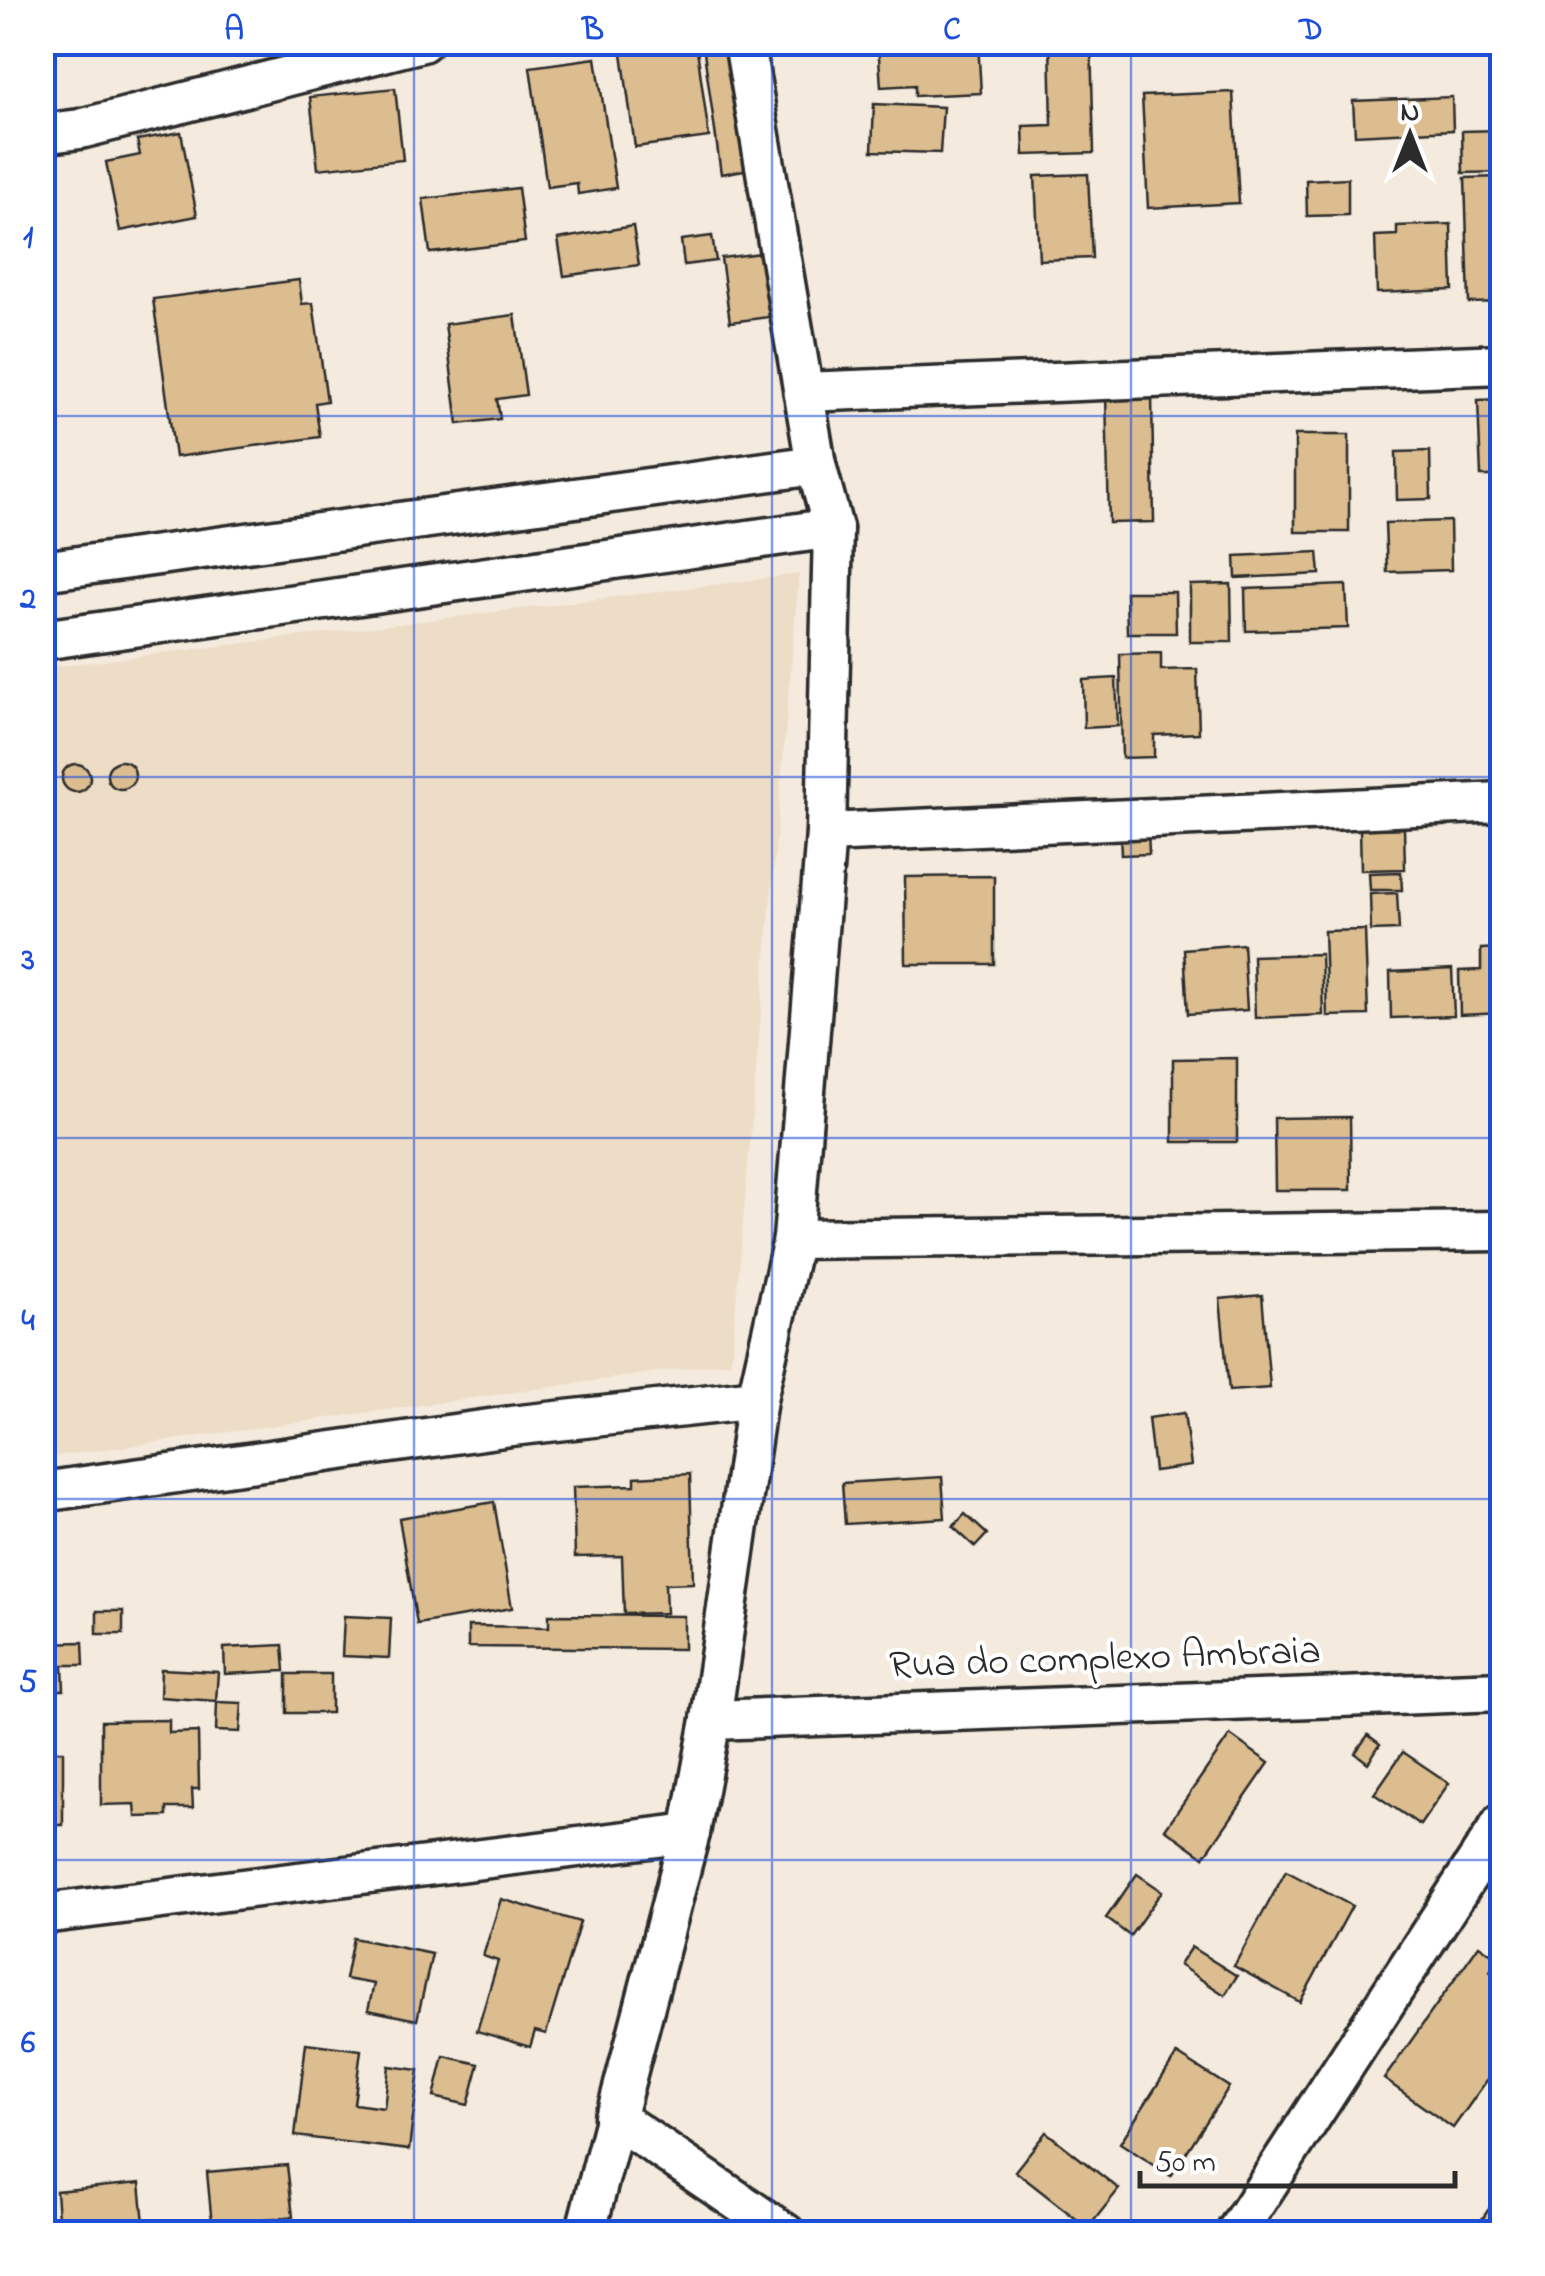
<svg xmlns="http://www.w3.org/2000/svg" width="1545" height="2276" viewBox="0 0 1545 2276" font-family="'Indie Flower',sans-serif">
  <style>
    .built { fill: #edddc7 }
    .building { fill: #dcbd90; stroke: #2b2b2b; stroke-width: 2.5 }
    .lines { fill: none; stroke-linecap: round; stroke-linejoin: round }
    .minor-casing { stroke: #2b2b2b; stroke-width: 45 }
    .minor { stroke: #fff; stroke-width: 38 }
    .grid { fill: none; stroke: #1d4ed8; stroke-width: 2.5; stroke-opacity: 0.55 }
    .labels { text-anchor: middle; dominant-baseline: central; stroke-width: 8; stroke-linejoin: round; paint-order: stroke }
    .street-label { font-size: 40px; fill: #2b2b2b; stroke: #fff }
    .neatline { fill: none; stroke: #1d4ed8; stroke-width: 4 }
    .grid-label { font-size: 32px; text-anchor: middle; font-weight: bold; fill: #1d4ed8 }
  </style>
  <rect width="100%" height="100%" fill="#f4ebde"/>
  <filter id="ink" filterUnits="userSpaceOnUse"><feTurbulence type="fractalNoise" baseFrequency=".01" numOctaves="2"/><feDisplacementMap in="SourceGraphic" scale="20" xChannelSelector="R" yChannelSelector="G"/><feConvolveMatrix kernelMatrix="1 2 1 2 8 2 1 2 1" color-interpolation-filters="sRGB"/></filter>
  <g filter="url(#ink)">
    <path class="built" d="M799,574l-68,788 -688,96v-790z"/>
    <g class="building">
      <path d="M696,42l13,95 -74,10 -13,-94z"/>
      <path d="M878,42h100l3,51 -66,3v-11l-34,2z"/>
      <path d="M1050,42h41l3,111 -70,2 -1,-29 29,-1z"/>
      <path d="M733,48l17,121 -29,5 -17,-122z"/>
      <path d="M596,58l20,130 -38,6 -1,-11 -30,4 -17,-120z"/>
      <path d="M395,88l8,72 -85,9 -8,-72z"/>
      <path d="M1233,92l6,111 -91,5 -6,-112z"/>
      <path d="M1452,97l1,33 -98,5 -2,-34z"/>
      <path d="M874,104l69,3 -3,46 -68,-2z"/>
      <path d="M1502,130v42l-39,1 -1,-42z"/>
      <path d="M181,132l16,84 -77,15 -14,-69 34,-7 -3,-15z"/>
      <path d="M1088,174l4,84 -53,2 -4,-84z"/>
      <path d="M1502,177v125l-33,1 -4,-125z"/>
      <path d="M1348,178v37l-41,1 -1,-36z"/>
      <path d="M518,188l7,54 -95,11 -7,-54z"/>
      <path d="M1451,224l2,66 -76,3 -2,-57 22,-1v-9z"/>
      <path d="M633,226l6,39 -75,11 -6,-37z"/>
      <path d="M712,236l4,25 -32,4 -3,-25z"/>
      <path d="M761,253l8,64 -39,5 -9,-64z"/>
      <path d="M299,280l3,24 11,-1 14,98 -12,2 5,34 -145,20 -22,-158z"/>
      <path d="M515,315l11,80 -29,4 3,20 -42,5 -13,-100z"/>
      <path d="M1152,393l2,129 -45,1 -3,-129z"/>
      <path d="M1502,399v77h-21l-3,-76z"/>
      <rect x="1295" y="435" width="54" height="97"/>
      <path d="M1430,451l1,48 -34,1 -1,-48z"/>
      <path d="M1450,521l1,49 -64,2 -2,-49z"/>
      <path d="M1318,552l2,22 -84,4 -1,-22z"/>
      <path d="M1231,584l1,58h-42v-57z"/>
      <path d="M1346,585l2,43 -102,3 -1,-42z"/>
      <path d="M1126,592h49l1,41h-49z"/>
      <path d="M1161,653v17l36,-1 2,64 -45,2v22l-32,1 -2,-104z"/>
      <path d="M1116,678l2,48 -34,2 -1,-48z"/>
      <circle cx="121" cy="775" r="14"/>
      <circle cx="76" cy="778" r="14"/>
      <path d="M1404,828l1,41 -44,1 -1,-41z"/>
      <path d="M1148,829l1,25 -28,1 -1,-24z"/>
      <path d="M1401,872l1,18h-32l-1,-17z"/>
      <path d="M994,876v88h-88l-1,-87z"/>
      <path d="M1397,893l2,37 -28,1 -1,-37z"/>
      <path d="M1365,930l3,85 -41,1 -3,-85z"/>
      <path d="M1243,944l4,66 -59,4 -4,-65z"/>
      <path d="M1502,948v65l-42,2 -1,-44 22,-1v-21z"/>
      <path d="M1321,954l2,61 -68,3 -2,-62z"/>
      <path d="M1452,969l2,47 -63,2 -1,-46z"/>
      <path d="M1237,1058v84h-64v-83z"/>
      <path d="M1350,1117l1,73h-76l-1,-72z"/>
      <path d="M1262,1295l8,93 -41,3 -9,-92z"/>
      <path d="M1184,1413l7,53 -37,5 -6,-53z"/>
      <path d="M690,1474l3,109 -28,1 1,29 -42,1 -2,-58 -47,1 -2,-70 62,-2v-8z"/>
      <path d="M942,1477l3,41 -100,6 -3,-41z"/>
      <path d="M494,1502l18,106 -95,16 -18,-106z"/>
      <path d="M965,1514l22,20 -12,13 -22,-20z"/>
      <rect x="97" y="1611" width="26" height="23"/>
      <path d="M549,1615l135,1v33l-216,-2v-21l81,1z"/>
      <path d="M344,1616l47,2 -2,40 -47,-2z"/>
      <path d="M83,1642l1,23h-21l1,25h-22v-47z"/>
      <path d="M283,1645l2,26 -60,3 -1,-26z"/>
      <path d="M161,1669l57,3 -2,29 -56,-4z"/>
      <rect x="287" y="1674" width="44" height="39"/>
      <path d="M217,1702l25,1 -2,29 -24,-1z"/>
      <path d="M169,1720v13l29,-1 1,57h-7l1,19h-26v8l-31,1 -1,-13 -34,1v-84z"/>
      <path d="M1230,1735l39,28 -65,94 -39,-28z"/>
      <path d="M1368,1735l12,9 -12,19 -13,-10z"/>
      <rect x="42" y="1751" width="21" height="74"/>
      <path d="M1403,1752l46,31 -29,42 -46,-31z"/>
      <path d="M1286,1871l66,35 -52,96 -66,-36z"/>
      <path d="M1137,1874l25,17 -32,45 -24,-18z"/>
      <path d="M501,1899l79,23 -34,112 -11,-3 -5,16 -53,-16 21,-70 -15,-5z"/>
      <path d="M353,1938l79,16 -15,66 -49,-10 6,-26 -29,-5z"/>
      <path d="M1479,1945l20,14 -9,12 12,9v79l-49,69 -69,-49z"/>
      <path d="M1191,1947l46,29 -12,19 -46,-30z"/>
      <path d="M306,2043l55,7 -7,54 30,4 5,-42 30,4 -10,80 -114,-14z"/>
      <path d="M1177,2054l52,33 -58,89 -51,-33z"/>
      <path d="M444,2056l35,8 -11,41 -34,-8z"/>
      <path d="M1046,2132l73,57 -31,39 -73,-57z"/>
      <path d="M287,2165l6,52 -81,8 -5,-53z"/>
      <path d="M140,2183l4,40 -85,8 -3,-40z"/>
      <path d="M1497,2197l5,3v34h-30z"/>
    </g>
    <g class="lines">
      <defs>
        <g id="minor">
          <path d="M42,134l38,-5 342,-87"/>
          <path d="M804,392l698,-28"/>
          <path d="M42,571l774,-106"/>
          <path d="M42,640l791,-112"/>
          <path d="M826,833l676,-31"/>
          <path d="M793,1239l709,-8"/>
          <path d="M42,1492l469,-66 246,-27"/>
          <path d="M711,1720l791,-29"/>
          <path d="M42,1914l648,-81"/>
          <path d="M614,2117l172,117"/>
          <path d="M585,2234l105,-401 21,-113 46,-321 36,-160 33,-406 7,-305 -17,-63 -72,-423"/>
          <path d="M1235,2234l267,-411"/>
        </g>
      </defs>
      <use href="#minor" class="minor-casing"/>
      <use href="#minor" class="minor"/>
    </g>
  </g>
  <path class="grid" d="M414,42v2192M772,42v2192M1131,42v2192M42,416h1460M42,777h1460M42,1138h1460M42,1499h1460M42,1860h1460"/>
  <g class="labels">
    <g class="street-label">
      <text transform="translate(1105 1660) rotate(-2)">Rua do complexo Ambraia</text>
    </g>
  </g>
  <rect width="1545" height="2276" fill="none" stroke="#fff" stroke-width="110"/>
  <g transform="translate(1410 135)" stroke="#ffffff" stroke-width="8" paint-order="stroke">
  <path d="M0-8L18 38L0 25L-18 38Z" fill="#2b2b2b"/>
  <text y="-15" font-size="28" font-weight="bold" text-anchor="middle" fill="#2b2b2b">N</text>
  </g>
  <path d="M1140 2171v15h315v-15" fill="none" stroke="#2b2b2b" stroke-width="5"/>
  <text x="1155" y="2171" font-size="30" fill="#2b2b2b" stroke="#ffffff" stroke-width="8" paint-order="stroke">50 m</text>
  <rect x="55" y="55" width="1435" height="2166" class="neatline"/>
  <g class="grid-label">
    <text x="234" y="39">A</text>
    <text x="593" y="39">B</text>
    <text x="952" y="39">C</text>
    <text x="1311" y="39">D</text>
    <text x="28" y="247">1</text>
    <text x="28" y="608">2</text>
    <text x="28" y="969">3</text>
    <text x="28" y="1330">4</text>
    <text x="28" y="1691">5</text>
    <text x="28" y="2052">6</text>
  </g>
</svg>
